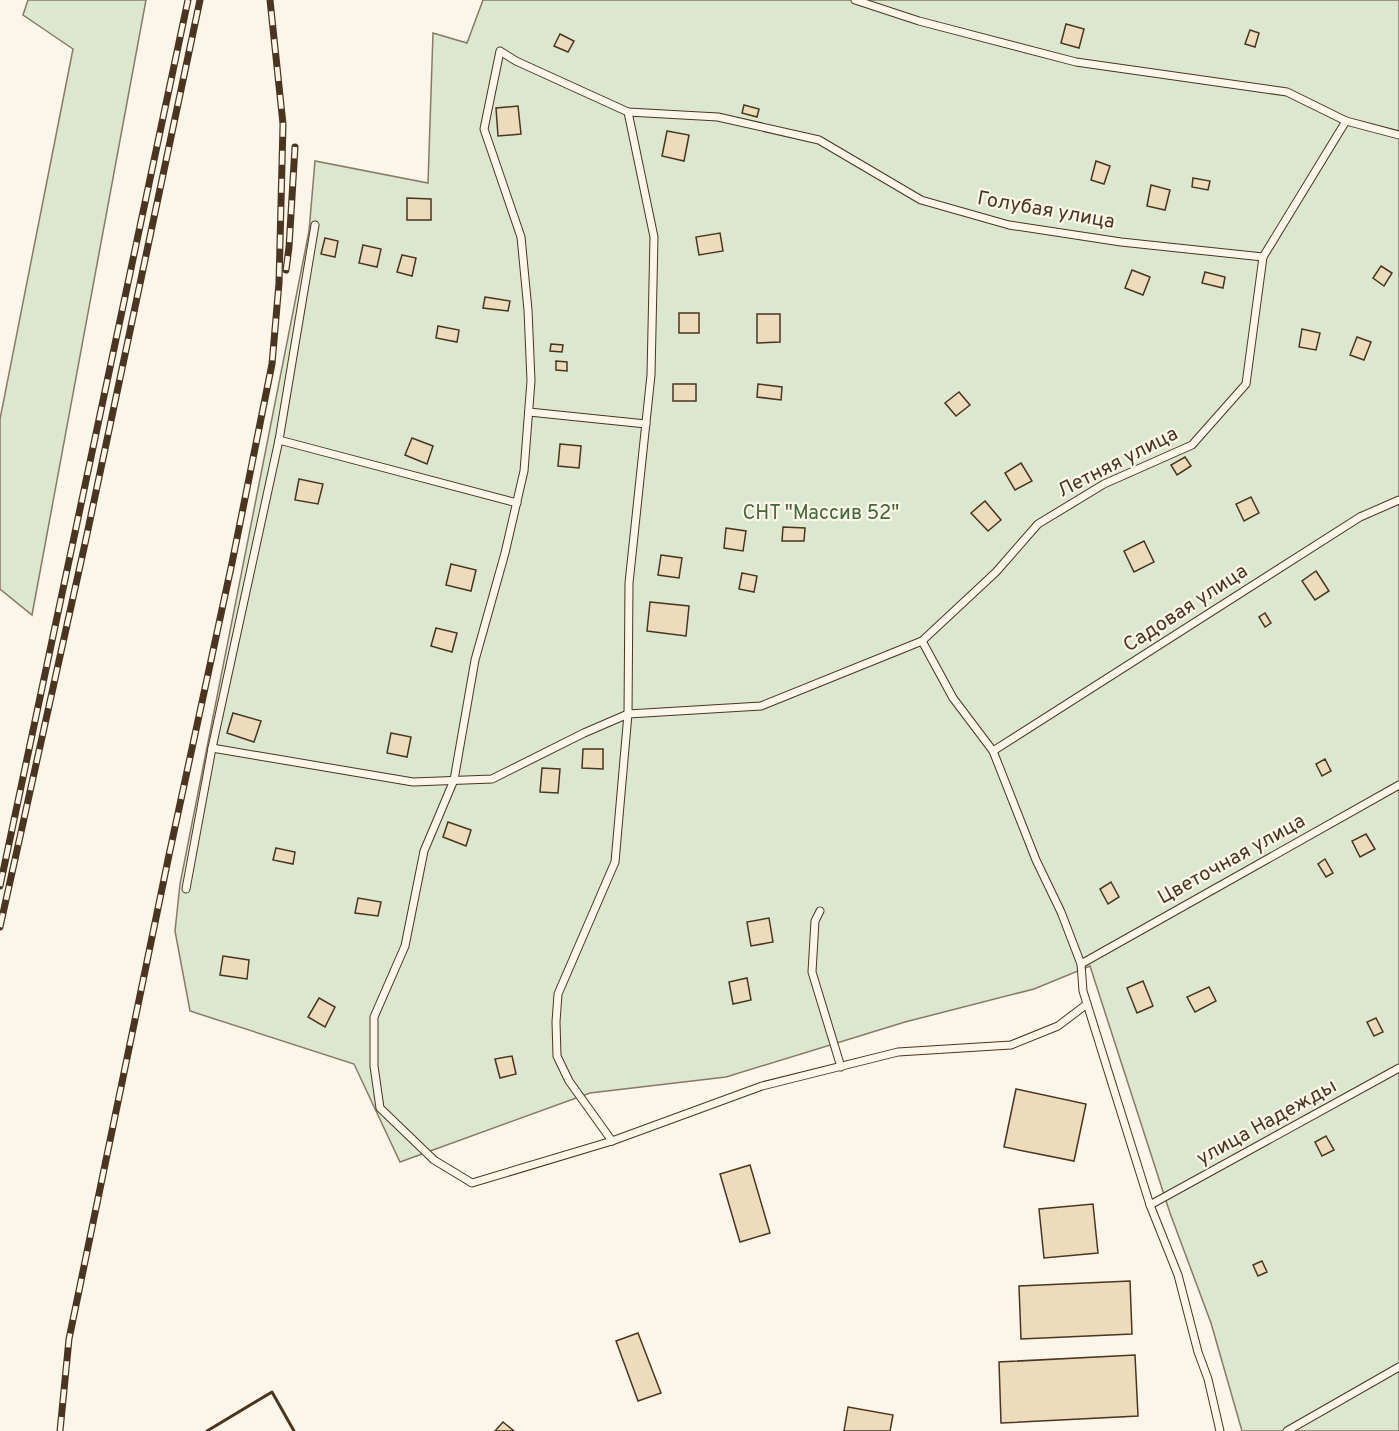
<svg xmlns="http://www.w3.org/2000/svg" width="1399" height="1431" viewBox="0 0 1399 1431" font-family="Overpass,sans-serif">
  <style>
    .green { fill: #dce7d0; stroke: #887966; stroke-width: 1.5 }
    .building { fill: #ecdcbc; stroke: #4a3520; stroke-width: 1.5 }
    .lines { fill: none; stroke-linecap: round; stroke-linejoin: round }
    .service-casing { stroke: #4a3520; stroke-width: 9 }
    .service { stroke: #fbf6e9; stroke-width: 7 }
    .rail-casing { stroke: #4a3520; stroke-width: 7 }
    .rail { stroke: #fbf6e9; stroke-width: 4.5; stroke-dasharray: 14; stroke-linecap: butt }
    .wall { stroke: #4a3520; stroke-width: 3 }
    .labels { text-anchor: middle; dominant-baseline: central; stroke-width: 4.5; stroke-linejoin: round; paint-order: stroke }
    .street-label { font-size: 20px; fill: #4a3520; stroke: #fbf6e9 }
    .park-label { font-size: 20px; fill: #436837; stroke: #fbf6e9 }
  </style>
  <rect width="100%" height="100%" fill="#fbf6e9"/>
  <g class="green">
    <path d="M28,0h118l-114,615 -32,-26v-170l73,-370 -50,-34z"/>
    <path d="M483,0h916v1431h-157l-31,-108 -41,-110 -80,-247 -56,23 -129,33 -179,55 -136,16 -190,69 -46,-98 -164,-53 -15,-80 5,-47 129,-653 6,-70 113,22 5,-150 34,10z"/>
  </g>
  <g class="building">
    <path d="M1066,24l18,5 -5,19 -18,-5z"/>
    <path d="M1250,30l9,3 -4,14 -10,-3z"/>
    <path d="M560,34l14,7 -6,11 -14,-6z"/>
    <path d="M744,105l15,4 -2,8 -15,-4z"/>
    <path d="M518,106l3,28 -23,2 -2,-28z"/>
    <path d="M667,131l22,4 -5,26 -22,-5z"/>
    <path d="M1096,161l14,5 -6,18 -13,-4z"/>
    <path d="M1193,178l17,3 -2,9 -16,-3z"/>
    <path d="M1151,185l19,5 -5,20 -18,-4z"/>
    <path d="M407,198l24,1v21h-24z"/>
    <path d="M720,233l3,18 -24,4 -3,-18z"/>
    <path d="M325,238l13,3 -3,16 -14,-3z"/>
    <path d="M363,245l18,4 -4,18 -18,-4z"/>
    <path d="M402,255l14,3 -4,18 -15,-4z"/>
    <path d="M1381,266l11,7 -8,13 -11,-8z"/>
    <path d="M1132,270l18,7 -7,18 -18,-7z"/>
    <path d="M1205,272l20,5 -2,11 -21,-5z"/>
    <path d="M485,297l25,4 -2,10 -25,-3z"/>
    <rect x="679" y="313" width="20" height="20"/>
    <path d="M757,314h23v28l-23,1z"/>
    <path d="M438,326l21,4 -2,12 -21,-4z"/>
    <path d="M1302,329l18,4 -4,17 -17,-3z"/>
    <path d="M1357,337l14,5 -7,18 -14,-5z"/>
    <path d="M551,344l12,1 -1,7 -12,-1z"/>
    <path d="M556,361l11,1v9l-11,-1z"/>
    <rect x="673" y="384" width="23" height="17"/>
    <path d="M758,384l24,3 -1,13 -24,-3z"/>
    <path d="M959,392l11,13 -14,11 -11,-13z"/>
    <path d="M412,438l21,8 -6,18 -22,-9z"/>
    <path d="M560,444l21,2 -2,22 -21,-2z"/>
    <path d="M1185,457l6,9 -14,9 -6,-10z"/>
    <path d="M1021,463l11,18 -17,9 -10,-17z"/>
    <path d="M299,479l24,5 -5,20 -23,-4z"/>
    <path d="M1251,497l8,16 -15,8 -8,-17z"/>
    <path d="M985,501l16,19 -13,11 -17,-18z"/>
    <path d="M783,527l22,1 -1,13h-22z"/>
    <path d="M726,528l20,3 -3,20 -19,-3z"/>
    <path d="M1144,541l10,21 -20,10 -10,-21z"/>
    <path d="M661,555l21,3 -3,20 -21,-3z"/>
    <path d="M451,564l25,6 -5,21 -25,-6z"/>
    <path d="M1316,571l13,20 -14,9 -13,-19z"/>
    <path d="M742,573l15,3 -3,16 -15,-3z"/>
    <path d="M650,602l39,4 -3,30 -39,-5z"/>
    <path d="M1265,613l6,10 -6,4 -6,-10z"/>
    <path d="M436,628l21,5 -5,19 -21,-6z"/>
    <path d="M233,713l28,8 -7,21 -27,-9z"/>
    <path d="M391,733l20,4 -4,20 -20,-4z"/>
    <path d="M583,749h20v20l-21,-1z"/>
    <path d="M1325,759l6,12 -9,5 -6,-12z"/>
    <path d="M542,768l18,1 -2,24 -18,-1z"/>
    <path d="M448,822l23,8 -5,16 -23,-9z"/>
    <path d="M1366,834l9,15 -15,8 -8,-16z"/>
    <path d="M276,848l19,4 -2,12 -20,-4z"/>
    <path d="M1325,859l8,14 -7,4 -8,-13z"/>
    <path d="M1111,882l8,15 -11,7 -8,-15z"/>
    <path d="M358,898l23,4 -3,14 -23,-3z"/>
    <path d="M769,918l4,24 -22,4 -4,-24z"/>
    <path d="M223,956l26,4 -2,19 -27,-4z"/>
    <path d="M747,978l4,22 -18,4 -4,-22z"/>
    <path d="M1143,981l10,25 -16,7 -10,-25z"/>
    <path d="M1209,987l7,14 -21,11 -8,-15z"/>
    <path d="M319,998l16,9 -10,20 -17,-10z"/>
    <path d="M1376,1018l7,14 -9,4 -7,-14z"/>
    <path d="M512,1056l4,18 -16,4 -5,-19z"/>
    <path d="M1016,1089l70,15 -12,57 -70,-14z"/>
    <path d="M1326,1136l8,14 -12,6 -7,-14z"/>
    <path d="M750,1165l20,68 -30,9 -20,-68z"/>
    <path d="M1093,1204l5,49 -54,5 -5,-49z"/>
    <path d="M1262,1261l5,11 -9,4 -5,-11z"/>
    <path d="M1130,1281l2,53 -111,5 -2,-53z"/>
    <path d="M638,1333l23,60 -23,8 -22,-60z"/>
    <path d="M1135,1355l3,61 -137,7 -2,-61z"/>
    <path d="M848,1407l45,8 -3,16h-46z"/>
    <path d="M503,1422l11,9h-19z"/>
  </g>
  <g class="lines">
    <defs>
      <g id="service">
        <path d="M855,0l64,21 157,41 211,30 59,29 53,14"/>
        <path d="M628,112l90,5 101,23 102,60 88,25 112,17 142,15"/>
        <path d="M315,225l-36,215 238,63"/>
        <path d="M529,412l117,12"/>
        <path d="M922,641l31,57 40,53 43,109 25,52 20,52 2,27 67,214 28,70 20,77 10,27 12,52"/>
        <path d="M212,748l201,34 79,-3 92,-46 44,-19 -13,148 -57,132 -2,28 1,34 12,25 43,60"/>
        <path d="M993,751l367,-234 39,-17"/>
        <path d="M186,889l26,-141 67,-308"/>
        <path d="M820,911l-5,10 -3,51 29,95"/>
        <path d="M1081,964l318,-179"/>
        <path d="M1087,1004l-29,22 -47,19 -113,7 -136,34 -150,55 -140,42 -38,-23 -54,-52 -6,-42v-49l31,-71 19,-95 30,-71 21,-120 30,-107 19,-82 7,-90 -3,-71 -7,-73 -37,-108 16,-78 16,10 112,51 26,125 -3,138 -22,208 -1,131 133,-8 161,-65 74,-69 42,-48 66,-40 88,-39 54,-61 17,-127 83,-136"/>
        <path d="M1150,1205l249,-137"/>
        <path d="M1287,1431l112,-64"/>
      </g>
    </defs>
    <use href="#service" class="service-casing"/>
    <use href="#service" class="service"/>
    <defs>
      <g id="rail">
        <path d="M286,270l3,-23 6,-100"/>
        <path d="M0,886l188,-886"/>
        <path d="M0,927l86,-388 114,-539"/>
        <path d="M60,1431l9,-92 100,-484 63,-292 40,-199 7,-81 4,-159 -13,-124"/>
      </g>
    </defs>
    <use href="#rail" class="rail-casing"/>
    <use href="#rail" class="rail"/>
    <path class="wall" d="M207,1431l65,-39 22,39"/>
  </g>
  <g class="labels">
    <g class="street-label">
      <text transform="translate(1046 211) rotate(10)">Голубая улица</text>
      <text transform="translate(1118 463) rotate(-27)">Летняя улица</text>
      <text transform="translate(1186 609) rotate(-33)">Садовая улица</text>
      <text transform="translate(1232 860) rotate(-29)">Цветочная улица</text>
      <text transform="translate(1267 1123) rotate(-29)">улица Надежды</text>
    </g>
    <g class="park-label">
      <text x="821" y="514">СНТ "Массив 52"</text>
    </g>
  </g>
</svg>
